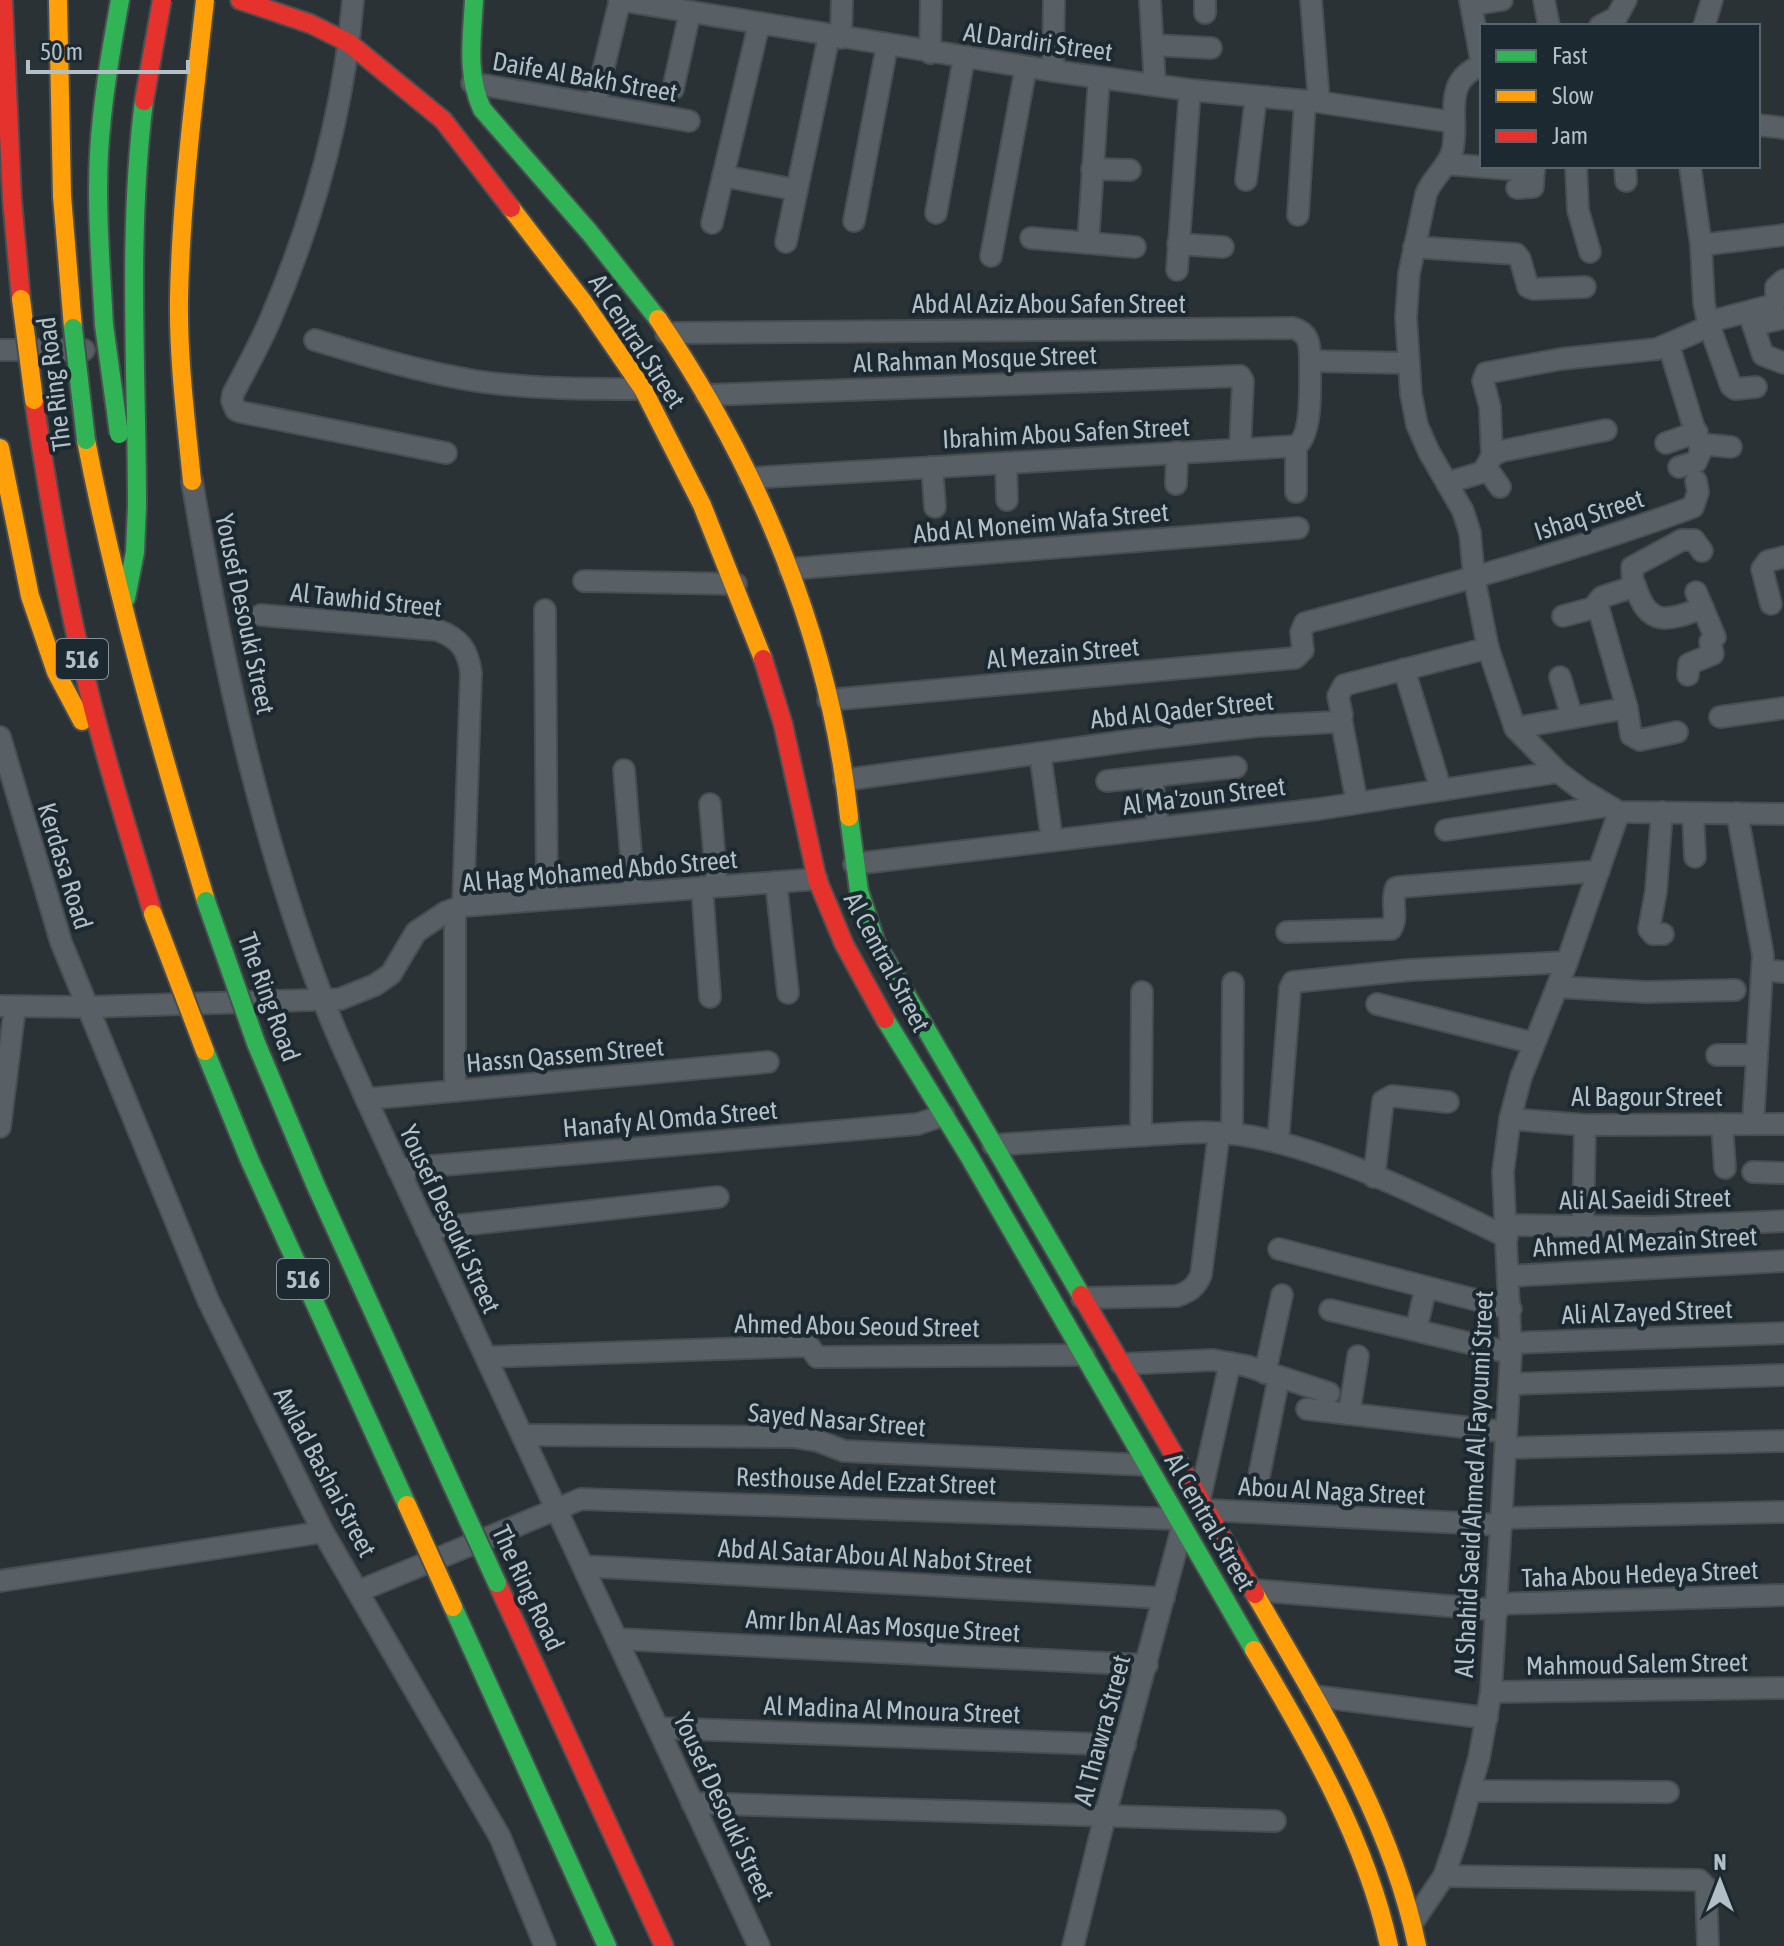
<svg xmlns="http://www.w3.org/2000/svg" width="1784" height="1946" viewBox="0 0 1784 1946" font-family="'Asap Condensed',sans-serif">
  <style>
    .lines { fill: none; stroke-linecap: round; stroke-linejoin: round }
    .street-casing { stroke: #484e51; stroke-width: 24 }
    .fast-casing { stroke: #484e51; stroke-width: 22 }
    .slow-casing { stroke: #484e51; stroke-width: 22 }
    .jam-casing { stroke: #484e51; stroke-width: 22 }
    .street { stroke: #596065; stroke-width: 20 }
    .fast { stroke: #30b455; stroke-width: 18 }
    .slow { stroke: #ff9f0a; stroke-width: 18 }
    .jam { stroke: #e5322d; stroke-width: 18 }
    .fast-bridge-casing { stroke: #474e52; stroke-width: 22; stroke-linecap: butt }
    .slow-bridge-casing { stroke: #474e52; stroke-width: 22; stroke-linecap: butt }
    .jam-bridge-casing { stroke: #474e52; stroke-width: 22; stroke-linecap: butt }
    .fast-bridge { stroke: #30b455; stroke-width: 18 }
    .slow-bridge { stroke: #ff9f0a; stroke-width: 18 }
    .jam-bridge { stroke: #e5322d; stroke-width: 18 }
    .labels { text-anchor: middle; dominant-baseline: central; stroke-width: 8; stroke-linejoin: round; paint-order: stroke }
    .shield { fill: #1d2931; stroke: #86929a; stroke-width: 2 }
    .shield-label { font-size: 24px; font-weight: bold; fill: #b3bfc7 }
    .street-label { font-size: 26px; fill: #b3bfc7; stroke: #1d2931 }
  </style>
  <rect width="100%" height="100%" fill="#2a3236"/>
  <g class="lines">
    <defs>
      <g id="street">
        <path d="M353,0c-9,108 -39,218 -82,318 -11,26 -25,51 -38,76l-1,7 4,9 5,2 205,41"/>
        <path d="M619,0l434,71 137,19 129,12 133,20"/>
        <path d="M1150,0l5,85"/>
        <path d="M1205,0v13"/>
        <path d="M1311,0l8,102"/>
        <path d="M1470,0l12,65"/>
        <path d="M1544,0l5,26"/>
        <path d="M1471,5l31,-5"/>
        <path d="M1600,26l16,-8 10,-18"/>
        <path d="M1704,26l8,-26"/>
        <path d="M841,38l1,-38"/>
        <path d="M1153,45l58,3"/>
        <path d="M930,53l1,-53"/>
        <path d="M1482,65c-43,17 -21,55 -30,87 -5,16 -20,26 -26,42l-17,80 -3,44 5,76 6,31 12,27 34,59 7,22 4,44 14,71 27,80 43,44 24,18 37,22 165,2"/>
        <path d="M1053,71l1,-71"/>
        <path d="M472,83l217,38"/>
        <path d="M673,89l17,-77"/>
        <path d="M595,104l25,-104"/>
        <path d="M1758,125l26,3"/>
        <path d="M1446,164l88,7"/>
        <path d="M1576,166l2,44 12,42"/>
        <path d="M1625,166l1,15"/>
        <path d="M1690,166l11,79 3,58 4,19 23,64 4,3 21,-2"/>
        <path d="M1092,169l38,1"/>
        <path d="M723,176l74,14"/>
        <path d="M1246,180l10,-83"/>
        <path d="M1517,188l16,-1 1,-21"/>
        <path d="M936,213l28,-155"/>
        <path d="M1298,215l7,-114"/>
        <path d="M854,221l33,-175"/>
        <path d="M712,223l47,-199"/>
        <path d="M1031,238l104,9"/>
        <path d="M786,242l43,-206"/>
        <path d="M1088,243l11,-165"/>
        <path d="M1178,244l45,3"/>
        <path d="M1701,245l83,-10"/>
        <path d="M1414,247l102,7 4,5 8,28 6,2 51,-2"/>
        <path d="M991,256l35,-189"/>
        <path d="M1177,270l13,-180"/>
        <path d="M1749,313l14,42 21,8"/>
        <path d="M1708,322l65,-17 3,-5v-13l8,-7"/>
        <path d="M1753,325l31,-7"/>
        <path d="M666,333l627,-5c17,5 17,18 17,33l97,2"/>
        <path d="M315,340c53,16 106,32 161,41 55,8 111,8 167,8"/>
        <path d="M1669,346l32,105 -5,11 -17,5"/>
        <path d="M0,350h84"/>
        <path d="M706,395l534,-19 3,5 -3,68"/>
        <path d="M1666,443l31,-11"/>
        <path d="M1701,444l30,3"/>
        <path d="M1296,446v46"/>
        <path d="M1492,456l-2,-49 -7,-26 3,-8 75,-14 96,-10 53,-23"/>
        <path d="M1006,463l1,37"/>
        <path d="M932,467l3,40"/>
        <path d="M1486,467l14,20"/>
        <path d="M750,478l546,-32c17,-10 14,-65 14,-85"/>
        <path d="M192,481c29,174 67,352 131,518 12,34 29,67 43,100l393,847"/>
        <path d="M1447,483l36,-11 9,-16 10,-5 104,-21"/>
        <path d="M1176,484l1,-32"/>
        <path d="M789,569l509,-41"/>
        <path d="M584,581l152,3"/>
        <path d="M1635,585c13,43 32,36 68,23"/>
        <path d="M1771,604l-9,-35 6,-8 16,-4"/>
        <path d="M545,610l2,289"/>
        <path d="M261,615l176,15c22,8 31,19 34,43l-8,233"/>
        <path d="M1563,616l34,-9"/>
        <path d="M1404,669l37,121"/>
        <path d="M1688,675l1,-11 24,-10 -3,-12 5,-5 -19,-45"/>
        <path d="M1560,677l12,40"/>
        <path d="M828,700l467,-42 8,-8 -2,-18 4,-9c131,-35 261,-69 388,-116l5,-15 -2,-11"/>
        <path d="M1720,717l64,-9"/>
        <path d="M1341,718l16,85"/>
        <path d="M1515,728l112,-20"/>
        <path d="M1677,732l-37,8 -9,-5 -4,-27 -30,-105 5,-6 31,-10 -1,-20 50,-27h12l8,11"/>
        <path d="M0,737l61,205 147,358 115,232 177,305 45,109"/>
        <path d="M1040,753l12,87"/>
        <path d="M624,770l10,122"/>
        <path d="M1152,777l6,50"/>
        <path d="M844,780l299,-41 115,-13 78,-4 6,-7 -4,-19 6,-11 144,-37"/>
        <path d="M1107,781l129,-14"/>
        <path d="M710,804l7,82"/>
        <path d="M1662,812l-6,79 -7,38 4,5h10"/>
        <path d="M1693,813l2,44"/>
        <path d="M1737,813l26,142 -10,169"/>
        <path d="M1446,830l161,-24"/>
        <path d="M854,864l465,-55 239,-37"/>
        <path d="M776,882l12,111"/>
        <path d="M702,887l8,110"/>
        <path d="M455,909v182"/>
        <path d="M1287,932l104,-3c8,-12 -1,-28 5,-41l4,-1 199,-16"/>
        <path d="M1763,970l21,2"/>
        <path d="M1557,987l89,5 89,-2"/>
        <path d="M1377,1004l157,39"/>
        <path d="M0,1006l87,1 253,-8 35,-14 16,-11 25,-42 30,-20 17,-6 354,-27"/>
        <path d="M1717,1055h40"/>
        <path d="M366,1099l402,-37"/>
        <path d="M1510,1119l75,6 199,-1"/>
        <path d="M1722,1124l3,44"/>
        <path d="M0,1127l15,-120"/>
        <path d="M1232,1134l1,-151"/>
        <path d="M1141,1135l1,-143"/>
        <path d="M1278,1142l12,-154 3,-6 117,-12 157,-8"/>
        <path d="M993,1145c46,-3 93,-6 139,-9 34,-2 69,-6 103,-2 88,11 192,65 272,103"/>
        <path d="M398,1169l520,-45 26,-9"/>
        <path d="M1753,1172l31,1"/>
        <path d="M1374,1177l9,-76 9,-5 56,6"/>
        <path d="M1506,1225l146,2 132,-6"/>
        <path d="M1583,1227l2,-102"/>
        <path d="M426,1229l292,-32"/>
        <path d="M1279,1249l232,60"/>
        <path d="M1510,1276l274,-15"/>
        <path d="M1082,1298l95,-2c13,-5 18,-8 24,-21l18,-142"/>
        <path d="M1330,1310l181,43"/>
        <path d="M1416,1330l10,-43"/>
        <path d="M1511,1343l273,-10"/>
        <path d="M486,1357l323,-11 8,11 267,-2"/>
        <path d="M1121,1364l92,-4 34,6 82,27"/>
        <path d="M1265,1373l17,-78"/>
        <path d="M1510,1384l274,-9"/>
        <path d="M1307,1409l199,23"/>
        <path d="M1349,1414l9,-58"/>
        <path d="M522,1435l272,2 24,4 26,10 302,14"/>
        <path d="M1506,1448l278,-7"/>
        <path d="M1259,1476l20,-99"/>
        <path d="M1200,1498l30,-135"/>
        <path d="M1207,1510l295,15"/>
        <path d="M1502,1518l282,-6"/>
        <path d="M583,1566l581,32"/>
        <path d="M0,1581l323,-49"/>
        <path d="M1253,1590l245,20"/>
        <path d="M359,1591l222,-92 596,20"/>
        <path d="M1498,1604l286,-9"/>
        <path d="M617,1639l530,26"/>
        <path d="M1491,1692l293,-4"/>
        <path d="M1314,1696l173,22"/>
        <path d="M658,1728l467,17"/>
        <path d="M1471,1791l197,1"/>
        <path d="M692,1803l583,18"/>
        <path d="M1444,1876l255,4 7,7 2,59"/>
        <path d="M1413,1922l31,-46 13,-38 22,-80 12,-66 20,-339 -8,-181 7,-53 11,-42 46,-115 52,-150"/>
        <path d="M1073,1946l32,-130 77,-288"/>
      </g>
      <g id="fast">
        <path d="M474,0c-2,38 -8,74 8,109l108,124 68,86"/>
        <path d="M104,325c-3,-57 -8,-115 -5,-172 3,-52 12,-103 21,-153"/>
        <path d="M126,598l9,-46 2,-46"/>
        <path d="M849,817l10,74 17,52 205,352"/>
        <path d="M885,1019l84,137 285,494"/>
        <path d="M256,1043l60,143 137,301"/>
        <path d="M205,1051l45,110 157,344"/>
        <path d="M453,1607l154,339"/>
      </g>
      <g id="slow">
        <path d="M58,0l4,196 11,132"/>
        <path d="M511,208l73,95 59,86 59,116 61,154"/>
        <path d="M658,319c101,149 172,319 191,498"/>
        <path d="M86,440c30,156 75,309 120,461"/>
        <path d="M0,448l30,148 26,76 26,49"/>
        <path d="M1255,1594c64,111 136,225 162,352"/>
        <path d="M1254,1650c55,92 112,190 135,296"/>
      </g>
      <g id="jam">
        <path d="M3,0l9,199 9,100"/>
        <path d="M240,0l71,24 38,19 94,77 68,88"/>
        <path d="M34,400c15,102 33,204 58,304 18,71 40,140 61,210"/>
        <path d="M763,659l20,65 34,155 27,65 41,75"/>
        <path d="M1081,1295l174,299"/>
        <path d="M497,1583l167,363"/>
      </g>
    </defs>
    <use href="#street" class="street-casing"/>
    <use href="#fast" class="fast-casing"/>
    <use href="#slow" class="slow-casing"/>
    <use href="#jam" class="jam-casing"/>
    <use href="#street" class="street"/>
    <use href="#fast" class="fast"/>
    <use href="#slow" class="slow"/>
    <use href="#jam" class="jam"/>
    <defs>
      <g id="fast-bridge">
        <path d="M104,325l15,109"/>
        <path d="M73,328l13,112"/>
        <path d="M137,506c0,-134 -10,-271 7,-405"/>
        <path d="M206,901l50,142"/>
        <path d="M453,1487l44,96"/>
      </g>
      <g id="slow-bridge">
        <path d="M21,299l13,101"/>
        <path d="M192,481c-6,-61 -14,-122 -13,-183 2,-99 15,-199 26,-298"/>
        <path d="M153,914l52,137"/>
        <path d="M407,1505l46,102"/>
      </g>
      <path id="jam-bridge" d="M144,101l18,-101"/>
    </defs>
    <use href="#fast-bridge" class="fast-bridge-casing"/>
    <use href="#slow-bridge" class="slow-bridge-casing"/>
    <use href="#jam-bridge" class="jam-bridge-casing"/>
    <use href="#fast-bridge" class="fast-bridge"/>
    <use href="#slow-bridge" class="slow-bridge"/>
    <use href="#jam-bridge" class="jam-bridge"/>
  </g>
  <g class="labels">
    <g class="shield">
      <rect x="56" y="639" width="52" height="40" rx="6"/>
      <rect x="277" y="1259" width="52" height="40" rx="6"/>
    </g>
    <g class="shield-label">
      <text x="82" y="659">516</text>
      <text x="303" y="1279">516</text>
    </g>
    <g class="street-label">
      <text transform="translate(1038 42) rotate(8)">Al Dardiri Street</text>
      <text transform="translate(585 77) rotate(10)">Daife Al Bakh Street</text>
      <text x="1049" y="304">Abd Al Aziz Abou Safen Street</text>
      <text transform="translate(637 341) rotate(57)">Al Central Street</text>
      <text transform="translate(975 359) rotate(-2)">Al Rahman Mosque Street</text>
      <text transform="translate(54 384) rotate(-97)">The Ring Road</text>
      <text transform="translate(1066 433) rotate(-3)">Ibrahim Abou Safen Street</text>
      <text transform="translate(1589 515) rotate(-18)">Ishaq Street</text>
      <text transform="translate(1041 523) rotate(-5)">Abd Al Moneim Wafa Street</text>
      <text transform="translate(366 600) rotate(6)">Al Tawhid Street</text>
      <text transform="translate(245 614) rotate(78)">Yousef Desouki Street</text>
      <text transform="translate(1063 653) rotate(-5)">Al Mezain Street</text>
      <text transform="translate(1182 710) rotate(-6)">Abd Al Qader Street</text>
      <text transform="translate(1204 796) rotate(-7)">Al Ma'zoun Street</text>
      <text transform="translate(65 866) rotate(73)">Kerdasa Road</text>
      <text transform="translate(600 871) rotate(-5)">Al Hag Mohamed Abdo Street</text>
      <text transform="translate(887 962) rotate(62)">Al Central Street</text>
      <text transform="translate(269 997) rotate(70)">The Ring Road</text>
      <text transform="translate(565 1055) rotate(-5)">Hassn Qassem Street</text>
      <text x="1647" y="1097">Al Bagour Street</text>
      <text transform="translate(670 1119) rotate(-5)">Hanafy Al Omda Street</text>
      <text transform="translate(1645 1199) rotate(-1)">Ali Al Saeidi Street</text>
      <text transform="translate(450 1219) rotate(65)">Yousef Desouki Street</text>
      <text transform="translate(1645 1242) rotate(-3)">Ahmed Al Mezain Street</text>
      <text transform="translate(1647 1312) rotate(-2)">Ali Al Zayed Street</text>
      <text transform="translate(857 1326) rotate(1)">Ahmed Abou Seoud Street</text>
      <text transform="translate(837 1420) rotate(5)">Sayed Nasar Street</text>
      <text transform="translate(325 1472) rotate(62)">Awlad Bashai Street</text>
      <text transform="translate(866 1481) rotate(2)">Resthouse Adel Ezzat Street</text>
      <text transform="translate(1474 1484) rotate(-87)">Al Shahid Saeid Ahmed Al Fayoumi Street</text>
      <text transform="translate(1332 1491) rotate(3)">Abou Al Naga Street</text>
      <text transform="translate(1210 1522) rotate(60)">Al Central Street</text>
      <text transform="translate(875 1556) rotate(3)">Abd Al Satar Abou Al Nabot Street</text>
      <text transform="translate(1640 1574) rotate(-2)">Taha Abou Hedeya Street</text>
      <text transform="translate(528 1588) rotate(65)">The Ring Road</text>
      <text transform="translate(883 1626) rotate(3)">Amr Ibn Al Aas Mosque Street</text>
      <text transform="translate(1637 1664) rotate(-1)">Mahmoud Salem Street</text>
      <text transform="translate(892 1710) rotate(2)">Al Madina Al Mnoura Street</text>
      <text transform="translate(1102 1730) rotate(-75)">Al Thawra Street</text>
      <text transform="translate(724 1807) rotate(65)">Yousef Desouki Street</text>
    </g>
  </g>
  <rect x="1480" y="24" width="280" height="144" fill="#1d2931" stroke="#59656d" stroke-width="2"/>
  <rect x="1496" y="50" width="40" height="12" fill="#30b455" stroke="#59656d" stroke-width="2"/>
  <text x="1552" y="64" font-size="24" fill="#b3bfc7">Fast</text>
  <rect x="1496" y="90" width="40" height="12" fill="#ff9f0a" stroke="#59656d" stroke-width="2"/>
  <text x="1552" y="104" font-size="24" fill="#b3bfc7">Slow</text>
  <rect x="1496" y="130" width="40" height="12" fill="#e5322d" stroke="#59656d" stroke-width="2"/>
  <text x="1552" y="144" font-size="24" fill="#b3bfc7">Jam</text>
  <g transform="translate(1720 1882)" stroke="#1d2931" stroke-width="6" paint-order="stroke">
  <path d="M0-6L14 30L0 20L-14 30Z" fill="#b3bfc7"/>
  <text y="-12" font-size="22" font-weight="bold" text-anchor="middle" fill="#b3bfc7">N</text>
  </g>
  <path d="M28 60v12h160v-12" fill="none" stroke="#b3bfc7" stroke-width="4"/>
  <text x="40" y="60" font-size="24" fill="#b3bfc7" stroke="#1d2931" stroke-width="6" paint-order="stroke">50 m</text>
</svg>
